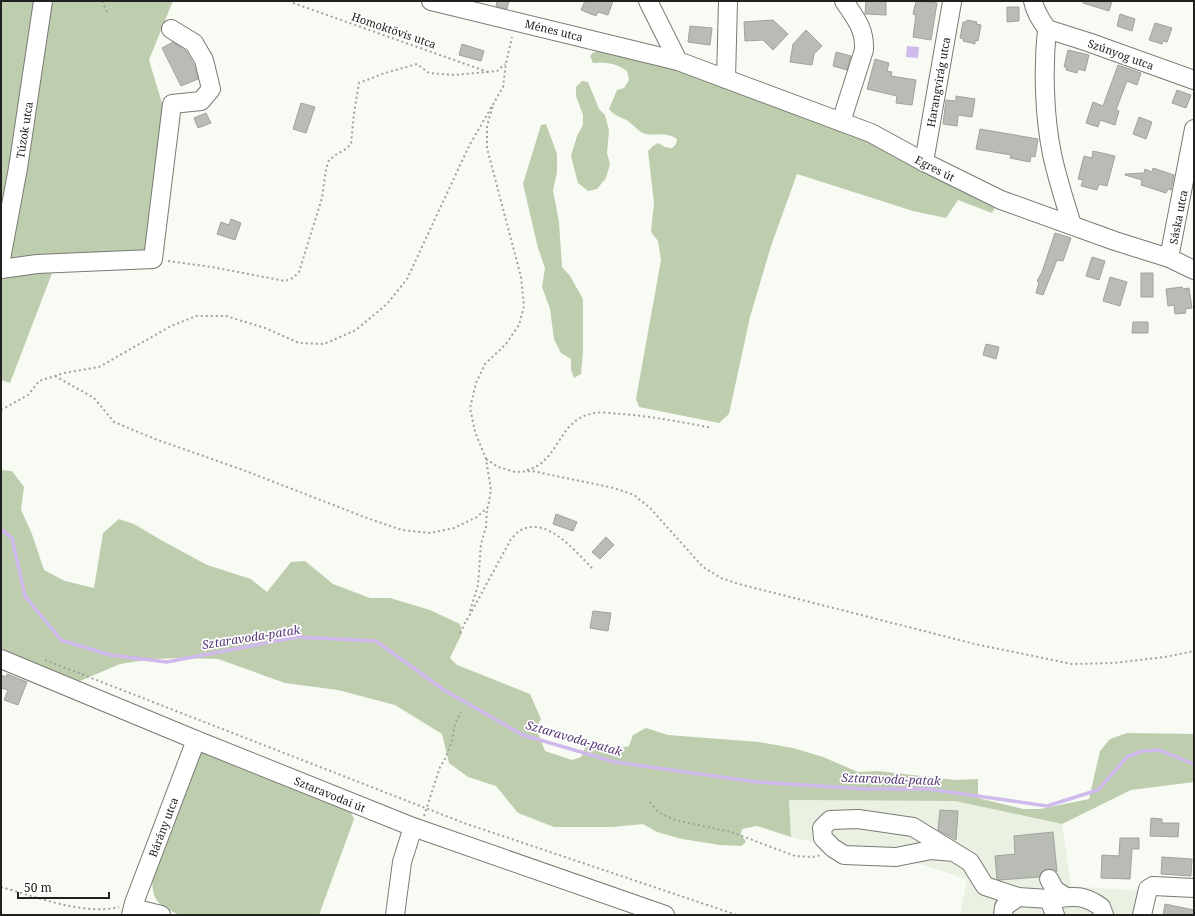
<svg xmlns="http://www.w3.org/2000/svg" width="1195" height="916" viewBox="0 0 1195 916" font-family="'Noto Serif',serif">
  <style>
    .built { fill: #eaf1e2 }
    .green { fill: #becdad }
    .water { fill: #d0b9ed }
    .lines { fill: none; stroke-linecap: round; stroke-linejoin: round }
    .stream { stroke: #d0b9ed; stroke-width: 3.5 }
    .building { fill: #b8bcb4; stroke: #9fa39b }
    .minor-casing { stroke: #787b74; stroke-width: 20 }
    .path { stroke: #9fa29c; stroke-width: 2; stroke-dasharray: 2 3; stroke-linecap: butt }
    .minor { stroke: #fff; stroke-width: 18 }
    .labels { text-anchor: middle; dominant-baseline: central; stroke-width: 3.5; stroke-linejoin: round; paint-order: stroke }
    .street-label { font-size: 11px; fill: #20211e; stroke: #fff }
    .water-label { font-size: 12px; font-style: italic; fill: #573876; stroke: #fff }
  </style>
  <rect width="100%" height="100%" fill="#f7fbf3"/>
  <path class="built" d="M789,800l166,1 107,23 9,62 70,5 -5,24h-176l7,-36 -53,-17 -91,-17 -32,-8z"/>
  <g class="green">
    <path d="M1,1h174l-3,2 -23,57 16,53 -19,139 -92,16 -44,115 -9,-3z"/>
    <path d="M602,50l61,14 176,63 73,39 83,42 -3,5 -34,-13 -12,18 -33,-7 -116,-37 -26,72 -21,71 -21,97 -10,9 -80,-16 -3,-8 25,-139 -3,-19 -7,-9 3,-29 -6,-52 5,-5 5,-3 7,4 7,1 4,-4 1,-5c-12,-8 -19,-3 -31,-5 -8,-2 -12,-9 -18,-13 -7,-4 -14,-5 -19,-12l8,-19 7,-2 5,-8 -2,-9c-12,-8 -19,-9 -34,-8l-3,-7 4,-4z"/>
    <path d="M582,81l6,1 11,27 6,6 4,15 -2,23 3,11 -4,14 -9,11 -9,2 -10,-8 -7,-27 6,-20 6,-11v-10l-7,-19v-9z"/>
    <path d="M546,124l11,30v18l-4,18 6,32 3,45 8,9 13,23v52l-2,23 -7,4 -3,-8v-11l-10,-6 -7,-14 -4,-30 -8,-22 3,-19 -7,-20 -15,-64 18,-59z"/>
    <path d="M1,470l11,1 12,16 -3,23 11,24 12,36 21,11 29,7 9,-55 16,-14 15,5 27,16 46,25 44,14 16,13 24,-30 14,-1 28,23 37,14h20l40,12 30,14 2,9 -12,25 7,7 73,29 11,25 -5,9 9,23 27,9 9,-3 7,-15 6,-2 18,10 17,-4 4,-11 13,-7 22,7 91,7 34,6 30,9 35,15 20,-1 78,9 22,-1v19l45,11h17l49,-10 11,-48 10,-12 17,-6 67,1v48l-63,8 -69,34 -107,-23 -166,-1 2,37 -34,-11 -15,3 -1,5 5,8 -5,4 -21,-1 -38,-6 -25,-7 -14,-8 -30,3h-59l-36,-14 -22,-27 -28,-9 -19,-14 -7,-29 -47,-29 -57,-15 -53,-7 -67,-24 -37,-1 -29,1 -32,5 -40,17 -79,-32z"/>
    <path d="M201,752l149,58 4,9 -35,96h-139c-21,-9 -30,-15 -27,-39z"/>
  </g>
  <path class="water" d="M907,46l12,1 -1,11 -12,-1z"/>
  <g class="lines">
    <path class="stream" d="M1,529l11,9 13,58 36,44 49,15 57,7 130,-25 79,4 68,49 79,45 92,27 142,20 109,7h62l119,17 51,-16 29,-33 16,-6 16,-1 35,14"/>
  </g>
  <g class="building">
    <path d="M497,1h12l-2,8 -11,-3z"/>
    <path d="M585,1h28l-5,14 -10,-3 -2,4 -15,-6z"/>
    <path d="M866,1h20v14l-21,-1z"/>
    <path d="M916,1l21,2 -6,37 -18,-3 3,-22 -3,-1z"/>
    <path d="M1083,1h29l-3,10 -26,-8z"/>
    <path d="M1007,7h12v14l-12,1z"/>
    <path d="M1120,14l15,5 -3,12 -15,-5z"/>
    <path d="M773,20l15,14 -15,16 -10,-10 -18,1 -1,-19z"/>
    <path d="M967,20l10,2 -1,2 5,1 -3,16 -3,-1v4l-12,-3 1,-2 -4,-1 3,-16h3z"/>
    <path d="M1155,23l17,5 -5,14 -4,-1 -1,3 -13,-4z"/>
    <path d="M690,26l22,2 -2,17 -22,-3z"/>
    <path d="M806,30l16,16 -8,8 -2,11 -22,-3 3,-18z"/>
    <path d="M173,42l13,9 8,14 4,14 -17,7 -19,-38z"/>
    <path d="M462,44l22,7 -3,10 -22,-6z"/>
    <path d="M1068,50l21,5 -4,16 -7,-2 -1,4 -11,-3 1,-3h-3z"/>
    <path d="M836,52l15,4 -4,14 -14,-4z"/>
    <path d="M875,59l14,4 -2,8 5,1 -1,4 25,4 -4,25 -16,-2 1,-7 -30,-7z"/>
    <path d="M1118,65l23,8 -4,12 -10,-4 -11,29 3,1 -4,14 -15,-5 -2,7 -12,-4 7,-21 10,4z"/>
    <path d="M1177,90l14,5 -5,13 -14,-5z"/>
    <path d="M956,96l19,3 -3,18 -14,-2 -1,11 -14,-2 3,-24 10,1z"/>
    <path d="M301,103l14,4 -9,26 -13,-4z"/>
    <path d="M206,113l5,10 -13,5 -4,-10z"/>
    <path d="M1139,117l13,5 -6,17 -13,-5z"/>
    <path d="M980,129l58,10 -3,18 -4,-1 -1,6 -20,-4 1,-3 -35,-6z"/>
    <path d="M1093,151l22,5 -8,30 -8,-2 -2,6 -16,-4 2,-6 -5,-1 6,-23 8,2z"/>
    <path d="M1153,168l21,7 -3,15 -3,-1 -2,4 -25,-8 1,-5 -17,-5v-1l19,-1 1,-4 7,3z"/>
    <path d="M231,219l10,4 -6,17 -18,-6 4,-12 8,3z"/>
    <path d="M1055,233l16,5 -8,23 -6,-1 -14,35 -7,-2 3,-11 -2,-1 5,-9z"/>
    <path d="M1092,257l13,4 -6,19 -13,-4z"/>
    <rect x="1141" y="273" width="12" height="24"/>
    <path d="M1110,277l17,5 -7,24 -17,-5z"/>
    <path d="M1182,287l1,2 6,-1 3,20 -7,1 1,4 -11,1 -1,-9 -6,1 -2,-17z"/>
    <path d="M1133,322h15v11h-16z"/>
    <path d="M986,344l13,3 -3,12 -13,-4z"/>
    <path d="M556,514l21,8 -4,9 -20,-7z"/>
    <path d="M606,537l8,8 -14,14 -8,-7z"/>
    <path d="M593,611l18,2 -3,18 -18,-3z"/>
    <path d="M7,674l20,8 -9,23 -14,-5 4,-10 -7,-2v-13l5,2z"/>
    <path d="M940,810l18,1 -2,29 -18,-10z"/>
    <path d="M1151,818l11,1v4h17l-1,14 -28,-1z"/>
    <path d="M1053,832l4,40 -3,-2 -5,-1 -5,1 -5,7 -39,3 -3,-1 -2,-23 20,-2 -1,-18z"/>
    <path d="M1120,838h19v11h-7l-2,30 -29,-1 1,-23 17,1z"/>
    <path d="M1162,857l30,2 -1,17 -30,-2z"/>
    <path d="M1165,904l29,6v5h-31z"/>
  </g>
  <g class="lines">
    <defs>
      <g id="minor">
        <path d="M431,1l247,60 193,72 53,29 77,38 114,41 54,17 25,12"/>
        <path d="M648,1l30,60"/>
        <path d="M1033,1c2,11 8,19 14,28 -4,39 -3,86 5,125 5,24 13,48 20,71"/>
        <path d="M1047,29l41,13 106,38"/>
        <path d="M726,79l2,-78"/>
        <path d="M841,122l23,-72c1,-22 -9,-32 -20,-49"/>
        <path d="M924,162l28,-160"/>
        <path d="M1169,258l25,-129"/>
        <path d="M1,259l17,-91 25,-167"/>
        <path d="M1,269l36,-5 116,-5 19,-155 29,-3 10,-12 -7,-29 -10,-17 -23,-14"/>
        <path d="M1,659l195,81 217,87 252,88"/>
        <path d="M954,852l-23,-2 -35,7 -52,-2 -11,-7 -10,-10 -1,-10 8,-8 28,-1 55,8 57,35 15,24 33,11 31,2 6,16"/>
        <path d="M1049,879l6,11 11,7"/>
        <path d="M1049,899c24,-2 32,-6 52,8l3,8"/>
        <path d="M133,908l28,7"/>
        <path d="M131,915l3,-12 62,-163"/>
        <path d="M395,915l7,-53 11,-35"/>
        <path d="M1003,915l1,-8 14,-10"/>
        <path d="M1142,915l6,-26 5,-3 41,2"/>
      </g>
    </defs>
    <use href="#minor" class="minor-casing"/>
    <g class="path">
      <path d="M102,1l6,13"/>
      <path d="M293,3l195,69"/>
      <path d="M168,261l44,6 73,14 8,-3 6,-6 23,-74 4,-29 3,-9 8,-6 9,-5 5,-5 3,-31 5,-30 26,-10 32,-9 12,9 25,2 43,-4 8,-7"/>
      <path d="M55,376l39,22 20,24 41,17 88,31 124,48 35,12 28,3 24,-5 23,-11 11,-10 3,-17 -5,-31 -11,-27 -5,-24 6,-25 9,-19 21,-20 13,-19 5,-19 -3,-29 -34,-129v-22l6,-21"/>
      <path d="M1,410l27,-15 11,-14 25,-8 35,-6 72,-41 25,-10h30l39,12 34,15 25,1 32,-14 31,-26 20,-25 62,-133 34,-59 3,-24 6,-26"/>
      <path d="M486,459l12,8 17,5 17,-1 82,17 20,7 16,13 53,59 18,11 18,6 236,60 97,20 42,-1 51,-6 29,-6"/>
      <path d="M527,470c22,-5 29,-28 42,-43 6,-6 12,-11 21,-13 9,-3 21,-1 30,0 31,2 61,8 92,14"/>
      <path d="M470,611l8,-26 3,-41 5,-17 1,-19"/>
      <path d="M467,620l44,-81c3,-3 6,-7 10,-9 26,-14 55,22 71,38"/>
      <path d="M460,633l7,-14"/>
      <path d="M45,660l419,163 273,92"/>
      <path d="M650,802l8,10 17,8 56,12 64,24 18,1 8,-2"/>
      <path d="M424,816l16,-49 5,-8 7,-18 3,-17 6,-12"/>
      <path d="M1,887c33,9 83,29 118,20"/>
    </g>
    <use href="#minor" class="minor"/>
  </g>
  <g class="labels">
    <g class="street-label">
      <text transform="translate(394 30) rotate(19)">Homoktövis utca</text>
      <text transform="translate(554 30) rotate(14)">Ménes utca</text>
      <text transform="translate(1121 54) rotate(20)">Szúnyog utca</text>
      <text transform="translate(938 82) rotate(-80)">Harangvirág utca</text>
      <text transform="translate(24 130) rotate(-81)">Túzok utca</text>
      <text transform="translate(935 168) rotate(27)">Egres út</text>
      <text transform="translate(1178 217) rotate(-79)">Sáska utca</text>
      <text transform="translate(330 794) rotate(22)">Sztaravodai út</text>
      <text transform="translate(163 827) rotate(-69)">Bárány utca</text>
    </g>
    <g class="water-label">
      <text transform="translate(251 637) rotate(-9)">Sztaravoda-patak</text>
      <text transform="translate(574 738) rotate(16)">Sztaravoda-patak</text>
      <text transform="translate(891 779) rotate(2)">Sztaravoda-patak</text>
    </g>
  </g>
  <rect width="1195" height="916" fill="none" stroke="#20211e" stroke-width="4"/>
  <path d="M18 892v6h91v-6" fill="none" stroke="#20211e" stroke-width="2"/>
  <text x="24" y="892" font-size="12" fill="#20211e" stroke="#ffffff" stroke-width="3" paint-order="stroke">50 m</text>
</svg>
